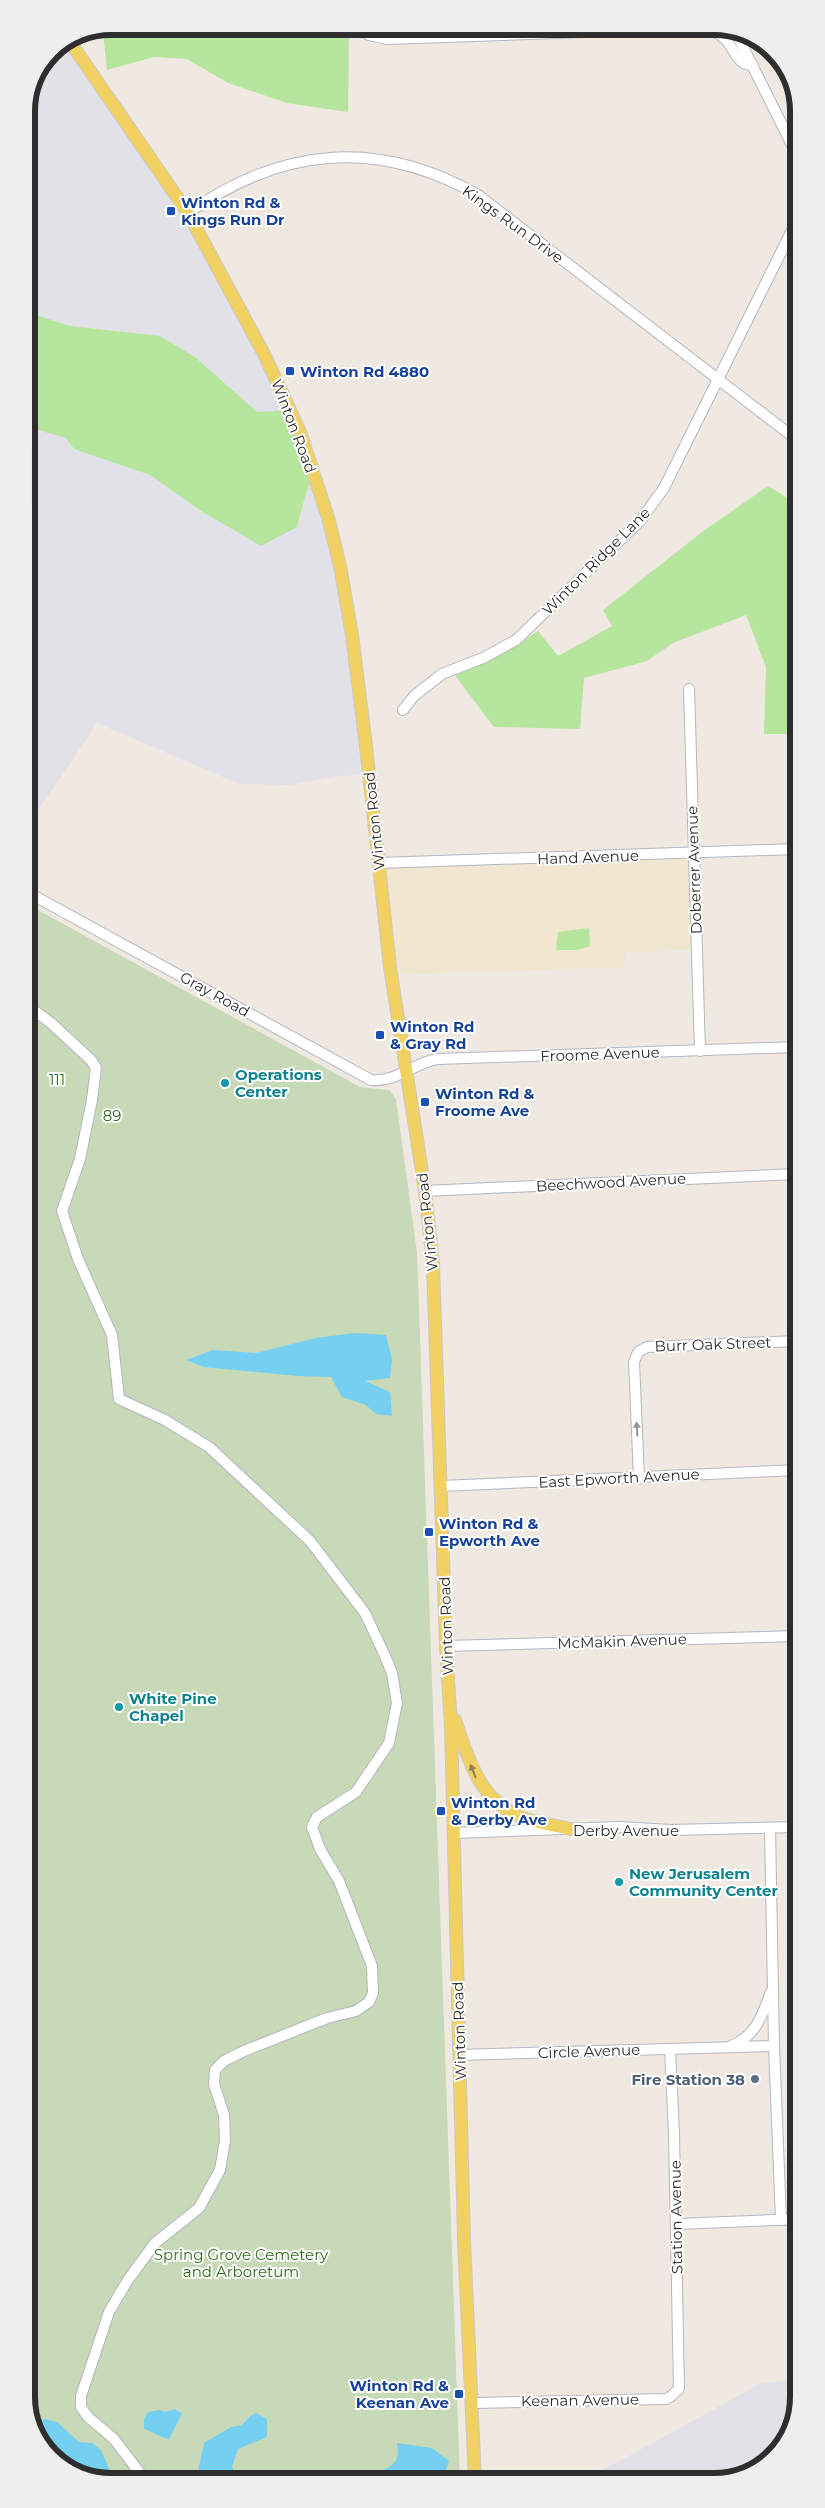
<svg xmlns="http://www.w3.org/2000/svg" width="825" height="2508" viewBox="0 0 825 2508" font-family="Montserrat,sans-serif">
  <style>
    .industrial { fill: #e3e1e8 }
    .education { fill: #f0e6d1 }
    .green { fill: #b6e59e }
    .cemetery { fill: #c8d9b8 }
    .water { fill: #75cff0 }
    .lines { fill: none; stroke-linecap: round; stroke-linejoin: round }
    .minor-casing { stroke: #b4b7c1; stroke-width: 12 }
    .major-casing { stroke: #c9c9c9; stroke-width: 14 }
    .minor { stroke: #fff; stroke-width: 10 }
    .major { stroke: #f2d163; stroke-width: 12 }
    .oneway { fill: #969696 }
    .oneway2 { fill: #908048 }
    .transit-dot { fill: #1a4fb4; stroke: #fff; stroke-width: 2 }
    .culture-dot { fill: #0f9aa8; stroke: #fff; stroke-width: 2 }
    .service-dot { fill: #5c6f8a; stroke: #fff; stroke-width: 2 }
    .labels { text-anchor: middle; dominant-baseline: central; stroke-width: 4; stroke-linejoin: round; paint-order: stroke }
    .transit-label { font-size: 15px; font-weight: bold; fill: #164399; stroke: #fff; text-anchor: start }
    .street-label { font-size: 15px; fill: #2e2e2e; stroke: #fff }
    .culture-label { font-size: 15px; font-weight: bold; fill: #0d838f; stroke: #fff; text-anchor: start }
    .park-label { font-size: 15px; fill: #2c6e1b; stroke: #fff }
    .service-label { font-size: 15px; font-weight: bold; fill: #4e5e75; stroke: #fff; text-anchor: end }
    .rim { fill: none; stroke: #2e2e2e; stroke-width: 6 }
  </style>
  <rect width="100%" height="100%" fill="#efe9e1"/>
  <g class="industrial">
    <path d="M68,39l120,174 103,197 -34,3 -62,-56 -35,-21 -90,-10 -43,-14 -1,-207 25,-54z"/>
    <path d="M27,427l39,11 8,11 76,26 51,36 96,16 9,-34 8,-19 15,47 40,254 -35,1 -43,9 -52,-1 -142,-61 -70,104z"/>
    <path d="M799,2378v20l-18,51 -45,30 -151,1 175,-96z"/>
  </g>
  <path class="education" d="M693,854l3,95 -71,4v14l-234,8 -12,-112z"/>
  <g class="green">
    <path d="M349,30l-1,82 -61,-9 -59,-20 -41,-24 -33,-2 -47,13 -4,-38z"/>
    <path d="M27,312l43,14 90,10 35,21 62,55 34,-2 23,64 -8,19 -9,34 -36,19 -60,-35 -51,-36 -76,-26 -8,-11 -39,-11z"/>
    <path d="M768,486l28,17 1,231h-33l2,-67 -20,-52 -73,28 -26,18 -63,17 -4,51 -86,-2 -40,-53 43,-17 41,-26 20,25 54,-30 -9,-16 99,-78z"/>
    <path d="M589,928l1,18 -13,4h-21l2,-18z"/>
  </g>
  <path class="cemetery" d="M27,904l333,183 29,3 7,9 21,154 43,1227 -355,2 -50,-21 -26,-42z"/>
  <g class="water">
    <path d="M354,1333l32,2 6,24 -2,19 -25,3 25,11 2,24 -16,-2 -10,-9 -24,-8 -11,-20 -34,-1 -93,-9 -18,-7 27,-10 43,3 60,-15z"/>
    <path d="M175,2409l7,5 -13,25c-10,-2 -15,-7 -25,-10v-10l4,-7 11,-2 6,2z"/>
    <path d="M256,2413l11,6v18l-29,12 -6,18 9,14h-45l8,-38 27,-16 11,-2 8,-9z"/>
    <path d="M45,2419l12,3 22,20 13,1 9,7 14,32h-10l-50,-21 -23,-37z"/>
    <path d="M397,2443l35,5 17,13 -6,17 -2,2h-76c15,-13 38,-9 32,-37z"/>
  </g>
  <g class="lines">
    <defs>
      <g id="minor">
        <path d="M361,30l8,5 18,4 313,-11c9,2 18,4 25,11 10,10 11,26 28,26"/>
        <path d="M736,33l60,120"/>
        <path d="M188,213c94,-66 189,-75 290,-18l318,244"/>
        <path d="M689,689l11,362"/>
        <path d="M403,710l11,-14 28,-22 41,-16 33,-18 124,-119 24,-33 132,-266"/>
        <path d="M379,863l418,-14"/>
        <path d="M27,892l344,188c26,2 41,-16 66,-21l360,-12"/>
        <path d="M27,1005l24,18 40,37 5,8 -4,32 -12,59 -18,52 16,48 34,76 7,64 46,21 44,27 101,94 55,72 20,43 7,17 5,30 -8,40 -33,49 -39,25 -5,10 8,22 19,32 33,85 1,27 -4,9 -13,9 -29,7 -83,33 -20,10 -9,9 -1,14 10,31 1,26 -5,29 -21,38 -44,35 -27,37 -19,32 -28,84v11l7,10 26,22 32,42"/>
        <path d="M425,1191l372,-17"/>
        <path d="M639,1478l-5,-116 4,-10 9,-5 150,-6"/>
        <path d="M441,1486l357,-16"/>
        <path d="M446,1646l352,-10"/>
        <path d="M770,1828l4,218 7,174"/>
        <path d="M454,1833l165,-6 52,3 127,-3"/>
        <path d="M731,2046c25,-10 31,-30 40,-54"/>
        <path d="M459,2055l315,-9"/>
        <path d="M676,2224l123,-5"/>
        <path d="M473,2403l193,-4 4,-2 9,-8 -5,-255 -4,-85"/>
      </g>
      <g id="major">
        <path d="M68,39l120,174 77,143 35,76 29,89 11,45 12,69 14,111 24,221 35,224 8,73 13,382 5,80 13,514 11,240"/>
        <path d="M455,1720c14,40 24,80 66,97 15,6 33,8 49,12"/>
      </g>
    </defs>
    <use href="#minor" class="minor-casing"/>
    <use href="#major" class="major-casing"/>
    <use href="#minor" class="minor"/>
    <use href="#major" class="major"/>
  </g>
  <defs><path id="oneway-solid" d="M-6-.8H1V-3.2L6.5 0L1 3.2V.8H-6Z" transform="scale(1.25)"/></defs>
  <use class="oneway" href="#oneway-solid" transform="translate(637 1429) rotate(-93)"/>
  <use class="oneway2" href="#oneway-solid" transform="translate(473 1771) rotate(-112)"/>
  <g class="transit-dot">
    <rect x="166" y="206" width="10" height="10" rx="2.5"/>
    <rect x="285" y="366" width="10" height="10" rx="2.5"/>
    <rect x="375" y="1030" width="10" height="10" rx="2.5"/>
    <rect x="420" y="1097" width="10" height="10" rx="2.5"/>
    <rect x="424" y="1527" width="10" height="10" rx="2.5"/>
    <rect x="436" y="1806" width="10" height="10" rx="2.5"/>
    <rect x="454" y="2389" width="10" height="10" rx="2.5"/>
  </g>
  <g class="culture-dot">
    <circle cx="225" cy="1083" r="5"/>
    <circle cx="119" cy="1707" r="5"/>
    <circle cx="619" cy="1882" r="5"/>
  </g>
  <circle class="service-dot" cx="755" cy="2079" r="5"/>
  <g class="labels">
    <g class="transit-label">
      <text x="181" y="202">Winton Rd &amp;<tspan x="181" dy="17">Kings Run Dr</tspan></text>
      <text x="300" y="371">Winton Rd 4880</text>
      <text x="390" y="1026">Winton Rd<tspan x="390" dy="17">&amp; Gray Rd</tspan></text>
      <text x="435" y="1093">Winton Rd &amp;<tspan x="435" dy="17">Froome Ave</tspan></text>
      <text x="439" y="1523">Winton Rd &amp;<tspan x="439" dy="17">Epworth Ave</tspan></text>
      <text x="451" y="1802">Winton Rd<tspan x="451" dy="17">&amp; Derby Ave</tspan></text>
      <text x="449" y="2385" text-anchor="end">Winton Rd &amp;<tspan x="449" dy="17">Keenan Ave</tspan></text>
    </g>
    <g class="street-label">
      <text transform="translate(513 224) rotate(36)">Kings Run Drive</text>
      <text transform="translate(294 426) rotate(69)">Winton Road</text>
      <text transform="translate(596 561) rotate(-45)">Winton Ridge Lane</text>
      <text transform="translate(374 821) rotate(-96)">Winton Road</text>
      <text transform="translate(588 857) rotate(-2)">Hand Avenue</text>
      <text transform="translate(694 870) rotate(-92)">Doberrer Avenue</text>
      <text transform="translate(215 994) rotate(29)">Gray Road</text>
      <text transform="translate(600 1054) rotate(-2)">Froome Avenue</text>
      <text transform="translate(611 1182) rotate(-3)">Beechwood Avenue</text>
      <text transform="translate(427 1222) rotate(-96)">Winton Road</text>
      <text transform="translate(713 1344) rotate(-2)">Burr Oak Street</text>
      <text transform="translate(619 1478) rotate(-3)">East Epworth Avenue</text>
      <text transform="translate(446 1626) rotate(-92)">Winton Road</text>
      <text transform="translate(622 1641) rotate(-2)">McMakin Avenue</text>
      <text x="626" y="1830">Derby Avenue</text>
      <text transform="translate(459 2031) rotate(-92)">Winton Road</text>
      <text transform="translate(589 2051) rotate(-2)">Circle Avenue</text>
      <text transform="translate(676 2217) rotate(-91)">Station Avenue</text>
      <text transform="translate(580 2400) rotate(-1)">Keenan Avenue</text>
    </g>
    <g class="culture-label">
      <text x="235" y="1074">Operations<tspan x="235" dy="17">Center</tspan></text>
      <text x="129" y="1698">White Pine<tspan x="129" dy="17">Chapel</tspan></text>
      <text x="629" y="1873">New Jerusalem<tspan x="629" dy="17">Community Center</tspan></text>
    </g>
    <g class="park-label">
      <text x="57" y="1079">111</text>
      <text x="112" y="1115">89</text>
      <text x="241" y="2254">Spring Grove Cemetery<tspan x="241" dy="17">and Arboretum</tspan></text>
    </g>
    <g class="service-label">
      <text x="745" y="2079">Fire Station 38</text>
    </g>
  </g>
  <path d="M0 0H825V2508H0ZM111 35H714A76 76 0 0 1 790 111V2397A76 76 0 0 1 714 2473H111A76 76 0 0 1 35 2397V111A76 76 0 0 1 111 35Z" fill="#eee" fill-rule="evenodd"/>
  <path class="rim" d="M111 35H714A76 76 0 0 1 790 111V2397A76 76 0 0 1 714 2473H111A76 76 0 0 1 35 2397V111A76 76 0 0 1 111 35Z"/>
</svg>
